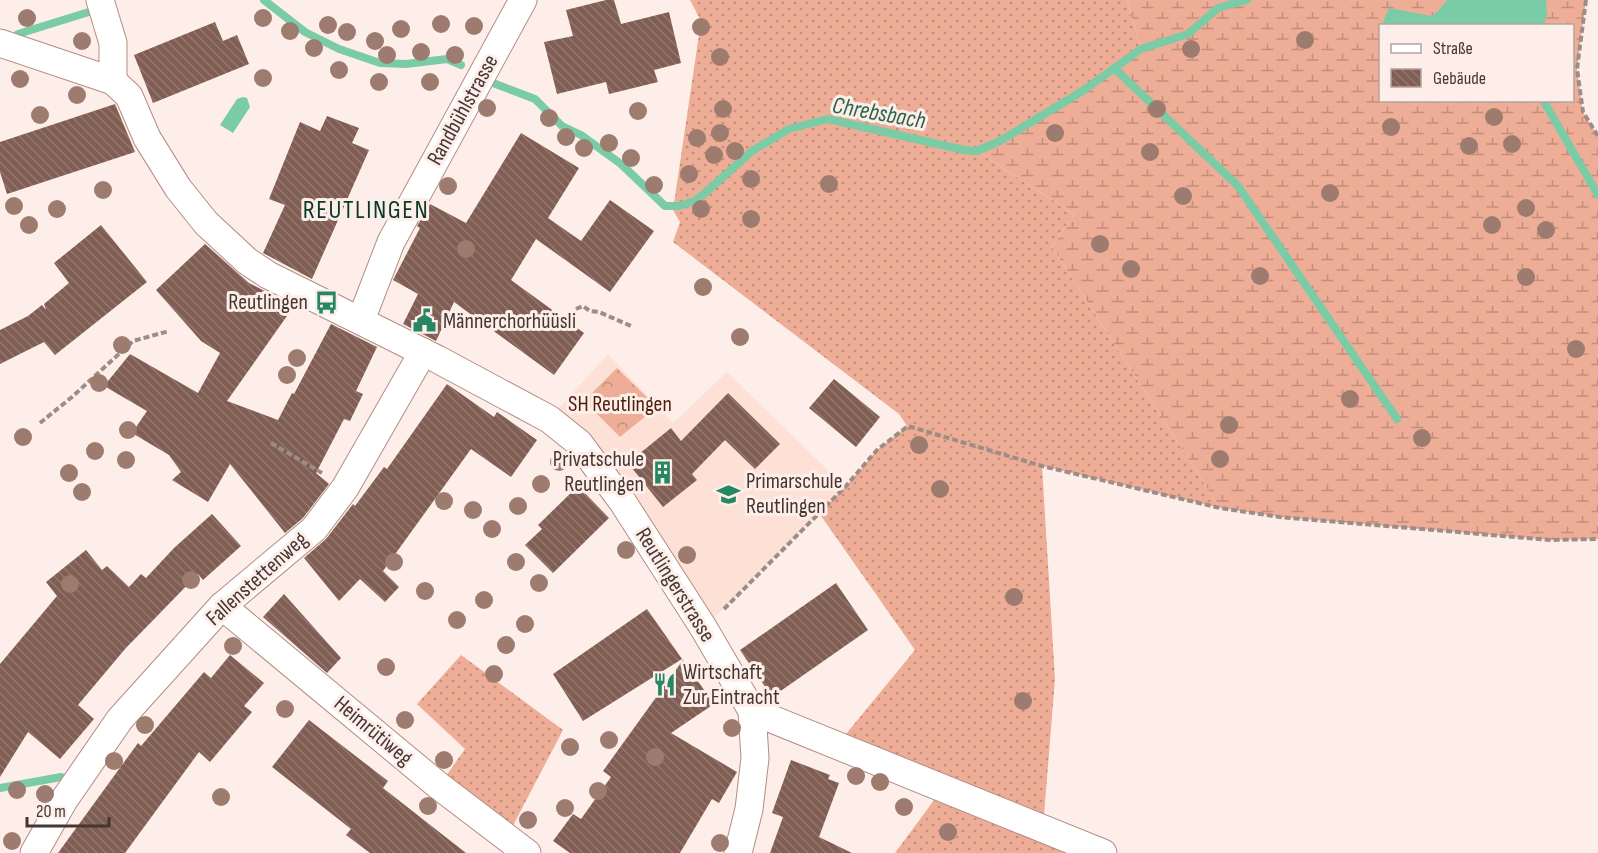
<svg xmlns="http://www.w3.org/2000/svg" width="1598" height="853" viewBox="0 0 1598 853" font-family="'Sofia Sans Condensed',sans-serif">
  <style>
    .built { fill: #fde1d7 }
    .grass { fill: url(#grass-dots) }
    .wetland { fill: url(#wetland-marsh); fill-rule: evenodd }
    .park { fill: url(#park-crowns) }
    .water { fill: #7acca7 }
    .lines { fill: none; stroke-linecap: round; stroke-linejoin: round }
    .stream { stroke: #7acca7; stroke-width: 8 }
    .building { fill: url(#building-back-hatch) }
    .minor-casing { stroke: #b28e82; stroke-width: 29 }
    .path { stroke: #9d8d88; stroke-width: 4; stroke-dasharray: 6 3; stroke-linecap: butt }
    .minor { stroke: #fff; stroke-width: 27 }
    .tree { fill: #9d7c6f }
    .labels { text-anchor: middle; dominant-baseline: central; stroke-width: 6; stroke-linejoin: round; paint-order: stroke }
    .street-label { font-size: 22px; fill: #463631; stroke: #feeee9 }
    .poi-label { font-size: 22px; fill: #463631; stroke: #feeee9; text-anchor: start }
    .park-label { font-size: 22px; fill: #4d1e0c; stroke: #feeee9 }
    .water-label { font-size: 24px; font-style: italic; fill: #27654c; stroke: #feeee9 }
    .quarter-label { font-size: 26px; letter-spacing: 1.5px; fill: #093927; stroke: #feeee9 }
  </style>
  <defs>
    <pattern id="grass-dots" width="8" height="8" patternUnits="userSpaceOnUse" patternTransform="scale(1.5)"><rect width="8" height="8" fill="#eead96"/><path d="M2 2h.1M6 6h.1" fill="none" stroke="#c38e7b" stroke-width="1.8" stroke-linecap="round"/></pattern>
    <pattern id="wetland-marsh" width="20" height="14" patternUnits="userSpaceOnUse" patternTransform="scale(1.5)"><rect width="20" height="14" fill="#eead96"/><path d="M1 5h8M5 5V1M11 12h8M15 12V8" fill="none" stroke="#c38e7b"/></pattern>
    <pattern id="park-crowns" width="20" height="18" patternUnits="userSpaceOnUse" patternTransform="scale(1.5)"><rect width="20" height="18" fill="#eead96"/><path d="M2 6a3 3 0 1 1 6 0M12 15a3 3 0 1 1 6 0" fill="none" stroke="#c38e7b"/></pattern>
    <pattern id="building-back-hatch" width="6" height="6" patternUnits="userSpaceOnUse" patternTransform="scale(1.5)"><rect width="6" height="6" fill="#805e53"/><path d="M-1 5l2 2M0 0l6 6M5-1l2 2" fill="none" stroke="#92776e"/></pattern>
  </defs>
  <rect width="100%" height="100%" fill="#feeee9"/>
  <path class="built" d="M608,354l65,69 54,-51 118,115 -117,118 -25,22 -154,-208z"/>
  <g class="grass">
    <path d="M690,0h437l14,49 -141,92 -23,10 97,63 -22,33 168,261 -178,-42 13,213 -12,149 60,25h-208l48,-65 -106,-43 78,-95 -96,-137 26,-26 32,-37 30,-24 -8,-12 -226,-172 7,-20 -7,-12 28,-189z"/>
    <path d="M461,655l102,75 -56,107 -68,-51 26,-37 -48,-45z"/>
  </g>
  <path class="wetland" d="M1127,0h459l-9,69 6,43 15,24v403l-47,1 -271,-23 -60,-9 -168,-261 22,-33 -97,-63 23,-10 141,-92zM1380,26h192v74h-192z"/>
  <path class="park" d="M617,368l40,39 -37,30 -36,-36z"/>
  <g class="water">
    <path d="M1447,0h99l1,14 -3,11h-162l7,-17 42,8 7,-5z"/>
    <path d="M243,97l4,1 3,9 -17,26 -13,-8 17,-26z"/>
  </g>
  <g class="lines">
    <g class="stream">
      <path d="M264,0l41,32 34,17 41,14 26,1 41,-5 14,6"/>
      <path d="M18,34l74,-23"/>
      <path d="M1114,68l124,118 159,233"/>
      <path d="M493,83l42,16 27,27 19,9 40,29 44,42h14l16,-5 9,-7 48,-43 37,-22 39,-10 136,31 13,1 23,-10 84,-51 57,-41 47,-15 30,-26 29,-8"/>
      <path d="M1543,100l55,95"/>
      <path d="M0,788l61,-11"/>
    </g>
  </g>
  <g class="building">
    <path d="M606,0h8l7,24 48,-12 12,51 -27,7 4,12 -49,12 -3,-12 -49,12 -13,-52 29,-6 -7,-26z"/>
    <path d="M215,22l8,19 14,-6 12,29 -96,39 -19,-48z"/>
    <path d="M115,104l20,48 -128,42 -7,-22v-30z"/>
    <path d="M327,116l32,12 -7,15 17,7 -57,129 -49,-26 22,-48 -16,-6 31,-77 20,9z"/>
    <path d="M521,133l58,35 -31,50 33,23 29,-41 44,31 -44,61 -74,-53 -25,41 73,53 -30,42 -100,-73 -18,39 -33,-17 15,-30 -25,-14 27,-52 -3,-2 13,-22 36,19z"/>
    <path d="M101,225l46,57 -92,73 -11,-13 -44,22v-34l28,-14 14,-11 4,5 -2,-6 25,-21 -15,-20z"/>
    <path d="M205,244l44,39 45,23 -67,95 51,19 14,-27 2,1 37,-70 46,23 -21,44 7,3 -13,27 -6,-2 -28,54 13,11 -26,34 -18,15 -55,-69 -22,38 -36,-22 9,-8 -12,-17 -37,-22 15,-22 -43,-25 26,-32 68,39 22,-40 -19,-12 -45,-51z"/>
    <path d="M834,379l46,38 -24,30 -47,-39z"/>
    <path d="M447,384l47,33 3,-5 40,28 -26,37 -40,-28 -88,122 16,16 -14,15 -25,-23 -21,22 -35,-43 22,-19 27,-35 2,2 29,-39 3,2z"/>
    <path d="M728,393l52,51 -25,25 -30,-29 -33,34 5,6 -34,27 -35,-44 43,-35 10,13z"/>
    <path d="M578,486l31,32 -56,55 -28,-28 17,-16 -4,-4z"/>
    <path d="M212,514l29,32 -38,34 -5,-6 -73,75 -47,56 16,14 -34,40 -32,-27 -28,45v-113l57,-68 -11,-14 40,-32 16,20 5,-4 22,21 12,-13 5,4 28,-30z"/>
    <path d="M836,583l32,47 -96,67 -32,-47z"/>
    <path d="M284,594l57,64 -14,15 -64,-56z"/>
    <path d="M647,609l35,50 -99,62 -30,-47z"/>
    <path d="M230,655l34,28 -20,23 8,6 -42,50 -11,-10 -74,101h-67l80,-110 3,3 63,-74 7,6z"/>
    <path d="M683,660l31,44 -43,29 66,39 -18,31 -7,-4 -32,54h-110l-17,-12 20,-27 8,5 30,-42 -8,-6z"/>
    <path d="M309,720l79,61 -5,7 83,65h-96l-24,-18 5,-6 -79,-62z"/>
    <path d="M791,760l39,15 -2,4 11,4 -20,54 33,16h-82l13,-36 -11,-4z"/>
  </g>
  <g class="lines">
    <defs>
      <g id="minor">
        <path d="M100,0l13,43v38"/>
        <path d="M0,43l113,38 16,15 18,42 31,50 28,35 41,38 21,14 169,84 112,60 30,24 43,58 81,126 49,84 351,142"/>
        <path d="M361,320l30,-78 132,-242"/>
        <path d="M222,606l217,180 88,67"/>
        <path d="M34,853l30,-53 56,-81 102,-113 92,-77 31,-41 78,-136"/>
        <path d="M738,853l11,-44 6,-51 -3,-47"/>
      </g>
    </defs>
    <use href="#minor" class="minor-casing"/>
    <g class="path">
      <path d="M1586,0l-9,69 6,43 15,24"/>
      <path d="M576,309l7,-3 7,5 9,1 32,14"/>
      <path d="M40,423l32,-26 61,-56 36,-10"/>
      <path d="M271,443l51,30"/>
      <path d="M724,609l121,-122 32,-37 31,-24 134,40 178,42 60,9 271,23 47,-1"/>
    </g>
    <use href="#minor" class="minor"/>
  </g>
  <g class="tree">
    <circle cx="27" cy="18" r="9"/>
    <circle cx="263" cy="18" r="9"/>
    <circle cx="441" cy="24" r="9"/>
    <circle cx="328" cy="25" r="9"/>
    <circle cx="474" cy="26" r="9"/>
    <circle cx="701" cy="27" r="9"/>
    <circle cx="401" cy="29" r="9"/>
    <circle cx="290" cy="31" r="9"/>
    <circle cx="347" cy="32" r="9"/>
    <circle cx="1305" cy="40" r="9"/>
    <circle cx="82" cy="41" r="9"/>
    <circle cx="375" cy="41" r="9"/>
    <circle cx="314" cy="48" r="9"/>
    <circle cx="1191" cy="49" r="9"/>
    <circle cx="421" cy="52" r="9"/>
    <circle cx="387" cy="55" r="9"/>
    <circle cx="455" cy="55" r="9"/>
    <circle cx="720" cy="57" r="9"/>
    <circle cx="339" cy="70" r="9"/>
    <circle cx="263" cy="78" r="9"/>
    <circle cx="20" cy="79" r="9"/>
    <circle cx="379" cy="82" r="9"/>
    <circle cx="430" cy="82" r="9"/>
    <circle cx="77" cy="95" r="9"/>
    <circle cx="487" cy="108" r="9"/>
    <circle cx="723" cy="109" r="9"/>
    <circle cx="1157" cy="109" r="9"/>
    <circle cx="638" cy="111" r="9"/>
    <circle cx="40" cy="115" r="9"/>
    <circle cx="1494" cy="117" r="9"/>
    <circle cx="549" cy="118" r="9"/>
    <circle cx="1391" cy="127" r="9"/>
    <circle cx="720" cy="133" r="9"/>
    <circle cx="1055" cy="133" r="9"/>
    <circle cx="566" cy="137" r="9"/>
    <circle cx="697" cy="138" r="9"/>
    <circle cx="609" cy="143" r="9"/>
    <circle cx="1512" cy="144" r="9"/>
    <circle cx="1469" cy="146" r="9"/>
    <circle cx="584" cy="148" r="9"/>
    <circle cx="735" cy="151" r="9"/>
    <circle cx="1150" cy="152" r="9"/>
    <circle cx="714" cy="155" r="9"/>
    <circle cx="631" cy="158" r="9"/>
    <circle cx="689" cy="174" r="9"/>
    <circle cx="751" cy="179" r="9"/>
    <circle cx="829" cy="184" r="9"/>
    <circle cx="654" cy="185" r="9"/>
    <circle cx="448" cy="186" r="9"/>
    <circle cx="103" cy="190" r="9"/>
    <circle cx="1330" cy="193" r="9"/>
    <circle cx="1183" cy="196" r="9"/>
    <circle cx="14" cy="206" r="9"/>
    <circle cx="1526" cy="208" r="9"/>
    <circle cx="57" cy="209" r="9"/>
    <circle cx="701" cy="209" r="9"/>
    <circle cx="751" cy="219" r="9"/>
    <circle cx="29" cy="225" r="9"/>
    <circle cx="1492" cy="225" r="9"/>
    <circle cx="1546" cy="230" r="9"/>
    <circle cx="1100" cy="244" r="9"/>
    <circle cx="466" cy="249" r="9"/>
    <circle cx="1131" cy="269" r="9"/>
    <circle cx="1260" cy="276" r="9"/>
    <circle cx="1526" cy="277" r="9"/>
    <circle cx="703" cy="287" r="9"/>
    <circle cx="740" cy="337" r="9"/>
    <circle cx="122" cy="345" r="9"/>
    <circle cx="1576" cy="349" r="9"/>
    <circle cx="297" cy="358" r="9"/>
    <circle cx="287" cy="375" r="9"/>
    <circle cx="99" cy="383" r="9"/>
    <circle cx="1350" cy="399" r="9"/>
    <circle cx="1229" cy="425" r="9"/>
    <circle cx="128" cy="430" r="9"/>
    <circle cx="23" cy="437" r="9"/>
    <circle cx="1422" cy="438" r="9"/>
    <circle cx="919" cy="445" r="9"/>
    <circle cx="95" cy="451" r="9"/>
    <circle cx="1220" cy="459" r="9"/>
    <circle cx="126" cy="460" r="9"/>
    <circle cx="559" cy="462" r="9"/>
    <circle cx="69" cy="473" r="9"/>
    <circle cx="541" cy="484" r="9"/>
    <circle cx="940" cy="489" r="9"/>
    <circle cx="82" cy="492" r="9"/>
    <circle cx="444" cy="501" r="9"/>
    <circle cx="518" cy="506" r="9"/>
    <circle cx="473" cy="510" r="9"/>
    <circle cx="492" cy="529" r="9"/>
    <circle cx="626" cy="550" r="9"/>
    <circle cx="687" cy="555" r="9"/>
    <circle cx="394" cy="562" r="9"/>
    <circle cx="516" cy="562" r="9"/>
    <circle cx="191" cy="580" r="9"/>
    <circle cx="539" cy="583" r="9"/>
    <circle cx="70" cy="584" r="9"/>
    <circle cx="425" cy="591" r="9"/>
    <circle cx="1014" cy="597" r="9"/>
    <circle cx="484" cy="600" r="9"/>
    <circle cx="457" cy="620" r="9"/>
    <circle cx="525" cy="624" r="9"/>
    <circle cx="506" cy="645" r="9"/>
    <circle cx="233" cy="646" r="9"/>
    <circle cx="386" cy="667" r="9"/>
    <circle cx="494" cy="674" r="9"/>
    <circle cx="1023" cy="701" r="9"/>
    <circle cx="285" cy="709" r="9"/>
    <circle cx="405" cy="720" r="9"/>
    <circle cx="145" cy="725" r="9"/>
    <circle cx="732" cy="728" r="9"/>
    <circle cx="609" cy="740" r="9"/>
    <circle cx="570" cy="747" r="9"/>
    <circle cx="655" cy="757" r="9"/>
    <circle cx="444" cy="760" r="9"/>
    <circle cx="114" cy="761" r="9"/>
    <circle cx="856" cy="776" r="9"/>
    <circle cx="880" cy="782" r="9"/>
    <circle cx="17" cy="790" r="9"/>
    <circle cx="598" cy="791" r="9"/>
    <circle cx="45" cy="794" r="9"/>
    <circle cx="221" cy="797" r="9"/>
    <circle cx="428" cy="806" r="9"/>
    <circle cx="904" cy="807" r="9"/>
    <circle cx="565" cy="808" r="9"/>
    <circle cx="528" cy="820" r="9"/>
    <circle cx="948" cy="832" r="9"/>
    <circle cx="12" cy="841" r="9"/>
    <circle cx="720" cy="843" r="9"/>
  </g>
  <defs>
    <symbol id="bus-bare" viewBox="-9 -9 18 18"><path d="M-5-6H5V4H4V6H2V4H-2V6H-4V4H-5ZM-3.5-4V0h7V-4ZM-3.5 1.2v1.5H-2V1.2ZM2 1.2v1.5H3.5V1.2Z" fill="#258863" stroke="#feeee9" stroke-width="2.5" paint-order="stroke"/></symbol>
    <symbol id="civic-bare" viewBox="-9 -9 18 18"><path d="M-.6-6.5H3V-4.5H.6V-3L4-1V1h2V6H-6V1h2V-1L-.6-3ZM-1.2 2.5V6h2.4V2.5Z" fill="#258863" stroke="#feeee9" stroke-width="2.5" paint-order="stroke"/></symbol>
    <symbol id="building-bare" viewBox="-9 -9 18 18"><path d="M-4-6H4V6H1V3H-1V6H-4ZM-2.5-4.3h1.7v1.8h-1.7ZM.8-4.3h1.7v1.8H.8ZM-2.5-1h1.7V.8h-1.7ZM.8-1h1.7V.8H.8Z" fill="#258863" stroke="#feeee9" stroke-width="2.5" paint-order="stroke"/></symbol>
    <symbol id="school-bare" viewBox="-9 -9 18 18"><path d="M0-5L7-2L0 1L-7-2ZM-4 1L0 2.5L4 1V4Q0 6-4 4Z" fill="#258863" stroke="#feeee9" stroke-width="2.5" paint-order="stroke"/></symbol>
    <symbol id="restaurant-bare" viewBox="-9 -9 18 18"><path d="M-5-6h1v4h1v-4h1v4h1v-4h1v5L-1.5 .5V6h-2V.5L-5-1ZM5-6V6H3V1.5H1.5Q1.5-4 5-6Z" fill="#258863" stroke="#feeee9" stroke-width="2.5" paint-order="stroke"/></symbol>
  </defs>
  <g fill-rule="evenodd">
    <use href="#bus-bare" x="310" y="286" width="33" height="33"/>
    <use href="#civic-bare" x="408" y="304" width="33" height="33"/>
    <use href="#building-bare" x="646" y="456" width="33" height="33"/>
    <use href="#school-bare" x="712" y="478" width="33" height="33"/>
    <use href="#restaurant-bare" x="648" y="668" width="33" height="33"/>
  </g>
  <g class="labels">
    <g class="street-label">
      <text transform="translate(463 110) rotate(-61)">Randbühlstrasse</text>
      <text transform="translate(257 579) rotate(-42)">Fallenstettenweg</text>
      <text transform="translate(675 585) rotate(58)">Reutlingerstrasse</text>
      <text transform="translate(373 731) rotate(40)">Heimrütiweg</text>
    </g>
    <g class="poi-label">
      <text x="308" y="302" text-anchor="end">Reutlingen</text>
      <text x="443" y="321">Männerchorhüüsli</text>
      <text x="644" y="459" text-anchor="end">Privatschule<tspan x="644" dy="25">Reutlingen</tspan></text>
      <text x="746" y="481">Primarschule<tspan x="746" dy="25">Reutlingen</tspan></text>
      <text x="683" y="672">Wirtschaft<tspan x="683" dy="25">Zur Eintracht</tspan></text>
    </g>
    <g class="park-label">
      <text x="620" y="404">SH Reutlingen</text>
    </g>
    <g class="water-label">
      <text transform="translate(879 113) rotate(10)">Chrebsbach</text>
    </g>
    <g class="quarter-label">
      <text x="366" y="210">REUTLINGEN</text>
    </g>
  </g>
  <rect x="1379" y="24" width="195" height="78" fill="#feeee9" stroke="#b4a49f" stroke-width="1.5"/>
  <rect x="1391" y="44" width="30" height="9" fill="#ffffff" stroke="#b4a49f" stroke-width="1.5"/>
  <text x="1433" y="54" font-size="18" fill="#463631">Straße</text>
  <rect x="1391" y="69" width="30" height="18" fill="url(#building-back-hatch)" stroke="#b4a49f" stroke-width="1.5"/>
  <text x="1433" y="84" font-size="18" fill="#463631">Gebäude</text>
  <path d="M27 817v9h82v-9" fill="none" stroke="#463631" stroke-width="3"/>
  <text x="36" y="817" font-size="18" fill="#463631" stroke="#feeee9" stroke-width="4.5" paint-order="stroke">20 m</text>
</svg>
